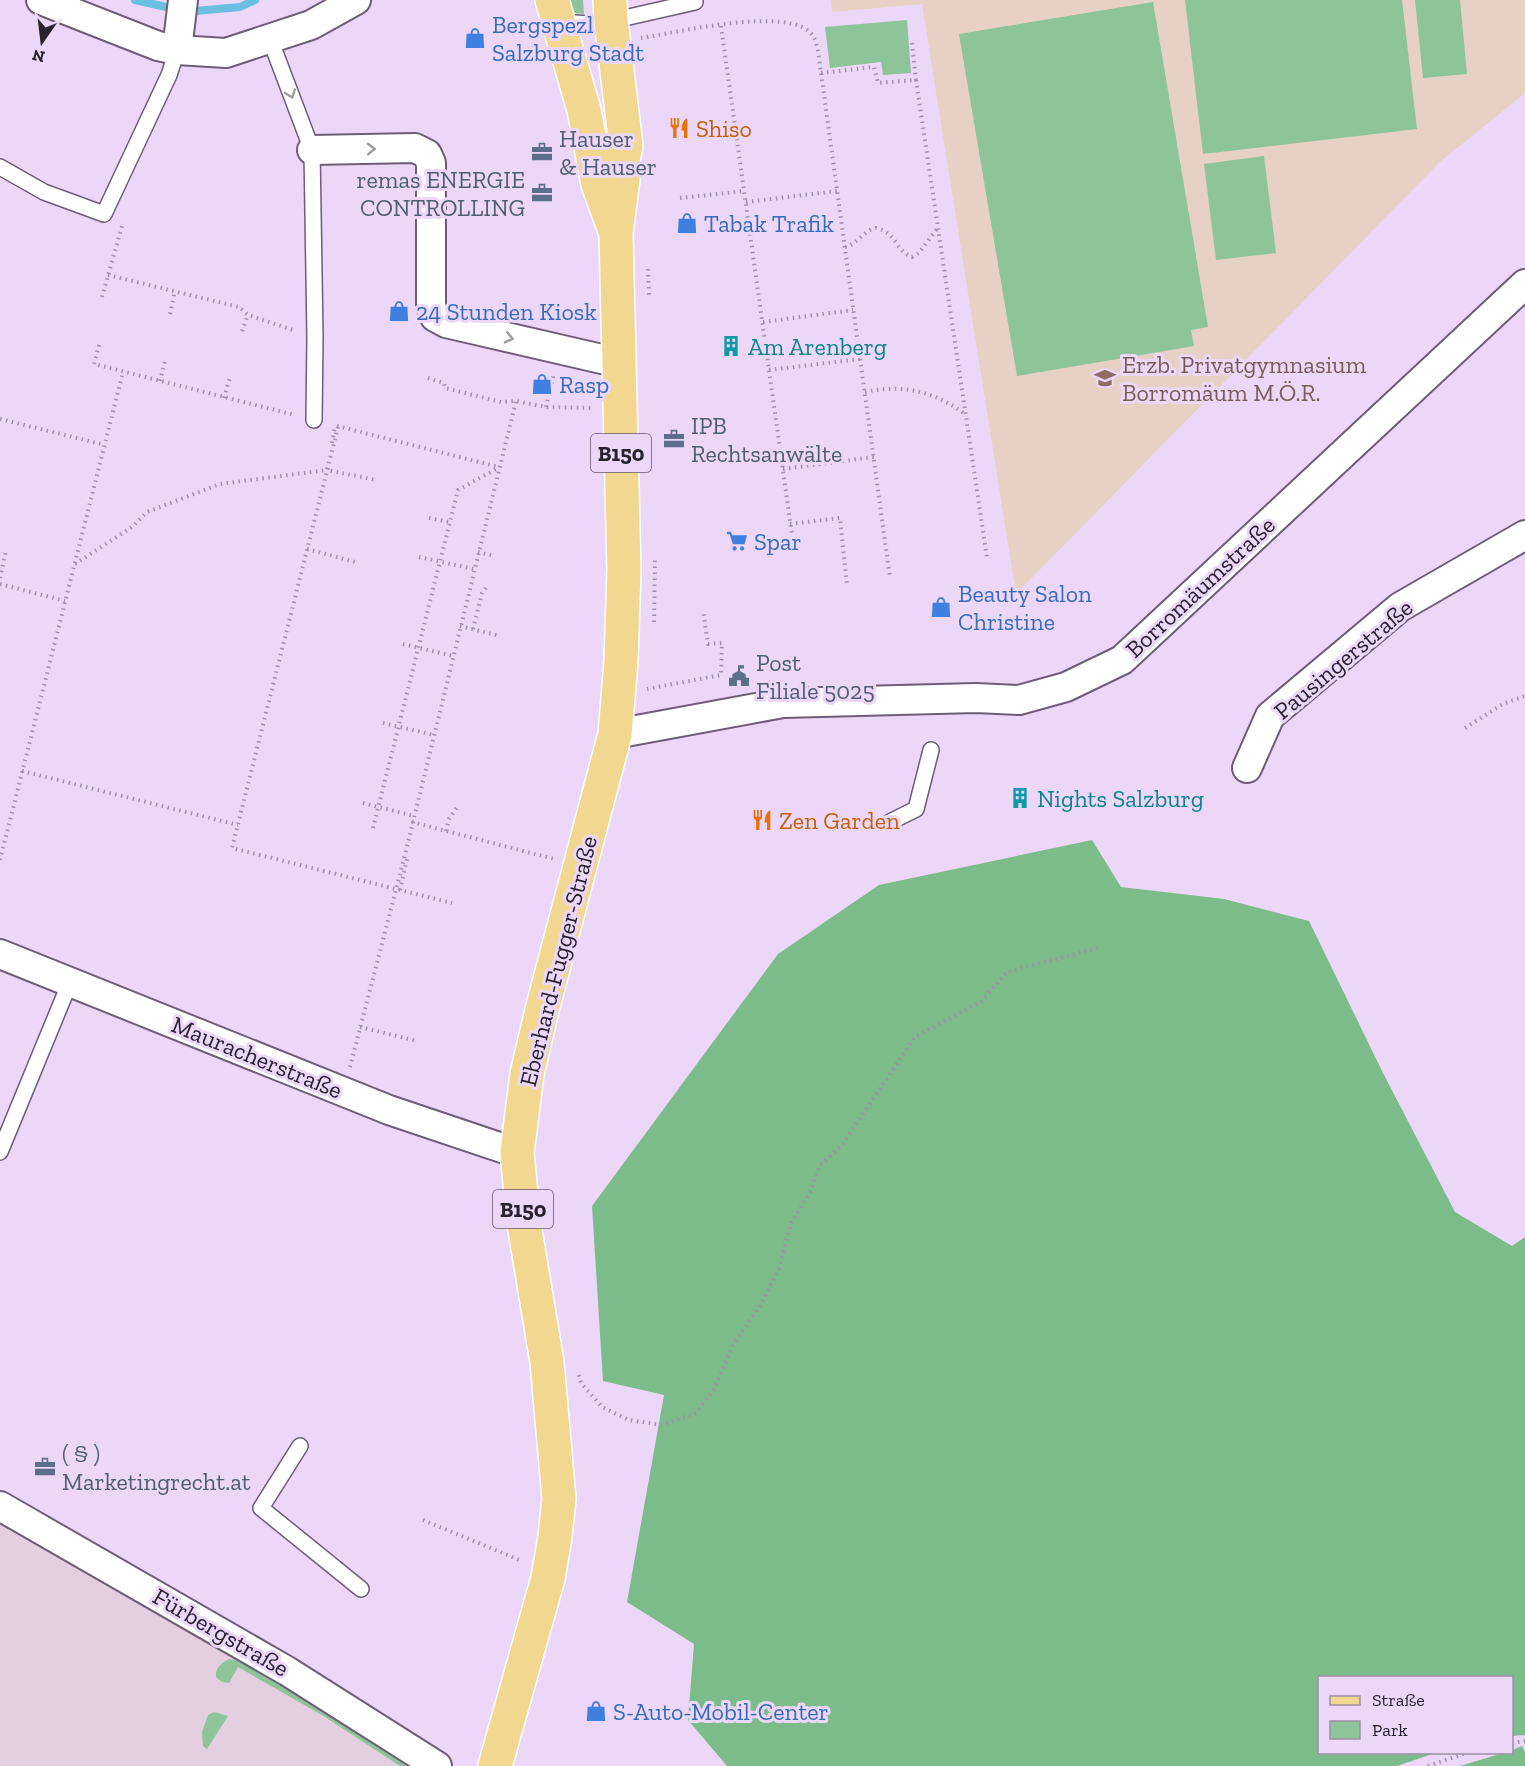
<svg xmlns="http://www.w3.org/2000/svg" width="1525" height="1766" viewBox="0 0 1525 1766" font-family="'Zilla Slab',serif">
  <style>
    .commercial { fill: #e3cfdf }
    .education { fill: #e7d1c4 }
    .green { fill: #8dc499 }
    .forest { fill: #7cbb8a }
    .lines { fill: none; stroke-linecap: round; stroke-linejoin: round }
    .stream { stroke: #69c0e1; stroke-width: 8 }
    .lane-casing { stroke: #6e5c78; stroke-width: 18 }
    .street-casing { stroke: #6e5c78; stroke-width: 32 }
    .primary-casing { stroke: #fff; stroke-width: 36 }
    .path { stroke: #9f90a9; stroke-width: 4; stroke-dasharray: 1.5 4.5; stroke-linecap: butt }
    .lane { stroke: #fff; stroke-width: 15 }
    .street { stroke: #fff; stroke-width: 28 }
    .primary { stroke: #f2d791; stroke-width: 33 }
    .oneway { stroke: #9f9ca1 }
    .labels { text-anchor: middle; dominant-baseline: central; stroke-width: 6; stroke-linejoin: round; paint-order: stroke }
    .shield { fill: #ecd7f8; stroke: #64586b; stroke-width: 1.5 }
    .shield-label { font-size: 22px; font-weight: bold; fill: #29222e }
    .shop-label { font-size: 24px; fill: #366cbe; stroke: #ecd7f8; text-anchor: start }
    .food-label { font-size: 24px; fill: #c56008; stroke: #ecd7f8; text-anchor: start }
    .service-label { font-size: 24px; fill: #4e5e75; stroke: #ecd7f8; text-anchor: start }
    .culture-label { font-size: 24px; fill: #0d838f; stroke: #ecd7f8; text-anchor: start }
    .education-label { font-size: 24px; fill: #785e54; stroke: #ecd7f8; text-anchor: start }
    .street-label { font-size: 24px; fill: #29222e; stroke: #ecd7f8 }
  </style>
  <rect width="100%" height="100%" fill="#ecd7f8"/>
  <path class="commercial" d="M0,1523l262,148 160,95h-422z"/>
  <path class="education" d="M831,0h694v93l-85,69 -424,432 -94,-590 -90,8z"/>
  <g class="green">
    <path d="M563,0h20l1,14 -12,-1z"/>
    <path d="M1185,0h217l15,129 -214,25z"/>
    <path d="M1415,0h45l7,74 -44,4z"/>
    <path d="M1153,2l55,325 -17,3 3,16 -177,30 -58,-342z"/>
    <path d="M907,20l4,53 -28,2 -2,-13 -51,6 -5,-41z"/>
    <path d="M1264,156l12,97 -60,7 -12,-96z"/>
    <path d="M229,1659l7,1 88,50 83,56h-7l-78,-51 -84,-48 -9,16 -7,-1 -6,-5c-1,-10 6,-14 13,-18z"/>
    <path d="M214,1712l14,4 -21,33 -4,-3 -1,-14 6,-17z"/>
  </g>
  <g class="forest">
    <path d="M1092,840l29,47 103,12 85,22 73,150 73,141 57,34 13,-9v498l-13,1v-58h-192v74l115,1 -38,13h-670l-39,-46 6,-76 -67,-42 37,-207 -61,-14 -11,-175 186,-252 101,-69z"/>
    <path d="M1522,1746l3,6v14h-65l43,-13 9,-1v-2z"/>
  </g>
  <g class="lines">
    <g class="stream">
      <path d="M135,0l40,9"/>
      <path d="M195,11l45,-4 15,-7"/>
    </g>
    <defs>
      <g id="lane">
        <path d="M558,22l32,2 21,-3 84,-19"/>
        <path d="M270,39l42,111 3,187 -1,83"/>
        <path d="M0,167l44,25 60,22 65,-139 8,-25"/>
        <path d="M890,822l26,-13 15,-59"/>
        <path d="M0,1152l70,-170"/>
        <path d="M300,1446l-39,62 100,81"/>
      </g>
      <g id="street">
        <path d="M41,0l117,46 19,4 49,3 85,-28 45,-25"/>
        <path d="M177,50l6,-50"/>
        <path d="M312,150l103,-2 12,6 4,9v143l4,11 11,6 173,40"/>
        <path d="M615,734l168,-31 193,-5 43,2 47,-13 56,-27 403,-376"/>
        <path d="M1247,768l23,-52 130,-109 125,-72"/>
        <path d="M0,954l389,156 128,43"/>
        <path d="M0,1506l287,165 150,95"/>
      </g>
      <g id="primary">
        <path d="M552,0l32,110 14,74 16,44"/>
        <path d="M495,1766l53,-188 7,-41 4,-38 -12,-137 -23,-138 -7,-71 10,-79 15,-64 73,-276 6,-73 3,-91 -8,-337 7,-54 -1,-15 4,-18 -15,-125 -1,-21"/>
      </g>
    </defs>
    <use href="#lane" class="lane-casing"/>
    <use href="#street" class="street-casing"/>
    <use href="#primary" class="primary-casing"/>
    <g class="path">
      <path d="M721,26l71,509"/>
      <path d="M641,38c33,-5 152,-34 172,-2 6,10 6,25 8,37l69,505"/>
      <path d="M912,43l4,37"/>
      <path d="M821,73l53,-6 4,16 38,-3 71,478"/>
      <path d="M680,198l64,-7"/>
      <path d="M746,202l91,-11"/>
      <path d="M845,247c12,-2 17,-16 31,-19 23,6 18,22 36,29l7,-4 20,-27"/>
      <path d="M648,269l1,26"/>
      <path d="M108,275l131,32 9,8 48,16"/>
      <path d="M102,297l20,-71"/>
      <path d="M170,314l5,-23"/>
      <path d="M763,322l90,-12"/>
      <path d="M242,331l6,-16"/>
      <path d="M99,345l-5,19 201,51"/>
      <path d="M769,370l91,-11"/>
      <path d="M428,378l16,5 1,5 56,14 15,-1 30,6 46,1"/>
      <path d="M160,381l5,-20"/>
      <path d="M865,392c37,-8 70,-1 101,23"/>
      <path d="M224,398l6,-21"/>
      <path d="M546,407l8,-34"/>
      <path d="M0,419l105,26"/>
      <path d="M337,426l162,41"/>
      <path d="M338,427l-106,421 220,55"/>
      <path d="M332,443l3,-17"/>
      <path d="M328,468l-1,2 49,10"/>
      <path d="M783,469l91,-12"/>
      <path d="M429,518l21,4"/>
      <path d="M790,524l50,-6 7,68"/>
      <path d="M307,549l48,13"/>
      <path d="M478,552l16,4"/>
      <path d="M419,557l55,12"/>
      <path d="M75,564l57,-37 15,-15 73,-28 107,-14"/>
      <path d="M0,578l6,-27"/>
      <path d="M0,584l65,17"/>
      <path d="M654,622l1,-62"/>
      <path d="M460,626l40,10"/>
      <path d="M473,629l9,-36 6,-8"/>
      <path d="M403,644l50,12"/>
      <path d="M647,689l74,-14 1,-32 -14,1 -5,-34"/>
      <path d="M383,723l51,12"/>
      <path d="M1465,728l38,-24 22,-8"/>
      <path d="M22,771l216,54"/>
      <path d="M363,803l51,13"/>
      <path d="M412,822l142,37"/>
      <path d="M373,828l85,-338 40,-22"/>
      <path d="M446,831l3,-12 9,-13"/>
      <path d="M0,860l123,-488"/>
      <path d="M400,890l7,-31 -2,-4"/>
      <path d="M360,1027l57,14"/>
      <path d="M350,1067l55,-212 111,-454"/>
      <path d="M579,1375l2,8 21,24 27,13 33,5 34,-12 18,-24 20,-46 26,-37 19,-38 12,-45 20,-32 9,-26 22,-20 73,-108 67,-36 25,-29 91,-24"/>
      <path d="M423,1520l99,41"/>
      <path d="M1512,1743l13,-2"/>
      <path d="M1428,1766l41,-14"/>
    </g>
    <use href="#lane" class="lane"/>
    <use href="#street" class="street"/>
    <use href="#primary" class="primary"/>
  </g>
  <defs><path id="oneway-chevron" d="M-2-3.5L2.5 0L-2 3.5" fill="none" stroke-width="1.6" stroke-linecap="round" stroke-linejoin="round" transform="scale(1.5)"/></defs>
  <g class="oneway">
    <use href="#oneway-chevron" transform="translate(291 94) rotate(69)"/>
    <use href="#oneway-chevron" transform="translate(371 149) rotate(-1)"/>
    <use href="#oneway-chevron" transform="translate(509 338) rotate(13)"/>
  </g>
  <defs>
    <symbol id="shop-bare" viewBox="-9 -9 18 18"><path d="M-5-2.5h2.3a2.7 3.5 0 0 1 5.4 0H5L5.5 6h-11ZM-1.5-2.5h3a1.5 2.3 0 0 0-3 0Z" fill="#3f7fe0" stroke="#ecd7f8" stroke-width="2.5" paint-order="stroke"/></symbol>
    <symbol id="restaurant-bare" viewBox="-9 -9 18 18"><path d="M-5-6h1v4h1v-4h1v4h1v-4h1v5L-1.5 .5V6h-2V.5L-5-1ZM5-6V6H3V1.5H1.5Q1.5-4 5-6Z" fill="#e8710a" stroke="#ecd7f8" stroke-width="2.5" paint-order="stroke"/></symbol>
    <symbol id="office-bare" viewBox="-9 -9 18 18"><path d="M-6-3h4V-5.5h4V-3h4V5H-6ZM-1-4.5V-3h2v-1.5ZM-6 0V1H6V0Z" fill="#5c6f8a" stroke="#ecd7f8" stroke-width="2.5" paint-order="stroke"/></symbol>
    <symbol id="building-bare" viewBox="-9 -9 18 18"><path d="M-4-6H4V6H1V3H-1V6H-4ZM-2.5-4.3h1.7v1.8h-1.7ZM.8-4.3h1.7v1.8H.8ZM-2.5-1h1.7V.8h-1.7ZM.8-1h1.7V.8H.8Z" fill="#0f9aa8" stroke="#ecd7f8" stroke-width="2.5" paint-order="stroke"/></symbol>
    <symbol id="school-bare" viewBox="-9 -9 18 18"><path d="M0-5L7-2L0 1L-7-2ZM-4 1L0 2.5L4 1V4Q0 6-4 4Z" fill="#8d6e63" stroke="#ecd7f8" stroke-width="2.5" paint-order="stroke"/></symbol>
    <symbol id="supermarket-bare" viewBox="-9 -9 18 18"><path d="M-6-5.5h2.5l.6 2H6L4.5 2H-2.5L-4.4-4H-6ZM-1.5 3.2a1.3 1.3 0 1 0 .1 0ZM3 3.2a1.3 1.3 0 1 0 .1 0Z" fill="#3f7fe0" stroke="#ecd7f8" stroke-width="2.5" paint-order="stroke"/></symbol>
    <symbol id="civic-bare" viewBox="-9 -9 18 18"><path d="M-.6-6.5H3V-4.5H.6V-3L4-1V1h2V6H-6V1h2V-1L-.6-3ZM-1.2 2.5V6h2.4V2.5Z" fill="#5c6f8a" stroke="#ecd7f8" stroke-width="2.5" paint-order="stroke"/></symbol>
  </defs>
  <g fill-rule="evenodd">
    <use href="#shop-bare" x="460" y="23" width="30" height="30"/>
    <use href="#restaurant-bare" x="664" y="113" width="30" height="30"/>
    <use href="#office-bare" x="527" y="137" width="30" height="30"/>
    <use href="#office-bare" x="527" y="178" width="30" height="30"/>
    <use href="#shop-bare" x="672" y="208" width="30" height="30"/>
    <use href="#shop-bare" x="384" y="296" width="30" height="30"/>
    <use href="#building-bare" x="716" y="331" width="30" height="30"/>
    <use href="#school-bare" x="1090" y="363" width="30" height="30"/>
    <use href="#shop-bare" x="527" y="369" width="30" height="30"/>
    <use href="#office-bare" x="659" y="424" width="30" height="30"/>
    <use href="#supermarket-bare" x="722" y="526" width="30" height="30"/>
    <use href="#shop-bare" x="926" y="592" width="30" height="30"/>
    <use href="#civic-bare" x="724" y="661" width="30" height="30"/>
    <use href="#building-bare" x="1005" y="783" width="30" height="30"/>
    <use href="#restaurant-bare" x="747" y="805" width="30" height="30"/>
    <use href="#office-bare" x="30" y="1452" width="30" height="30"/>
    <use href="#shop-bare" x="581" y="1696" width="30" height="30"/>
  </g>
  <g class="labels">
    <g class="shield">
      <rect x="591" y="434" width="60" height="38" rx="4.5"/>
      <rect x="493" y="1190" width="60" height="38" rx="4.5"/>
    </g>
    <g class="shield-label">
      <text x="621" y="453">B150</text>
      <text x="523" y="1209">B150</text>
    </g>
    <g class="shop-label">
      <text x="492" y="24">Bergspezl<tspan x="492" dy="28">Salzburg Stadt</tspan></text>
      <text x="704" y="223">Tabak Trafik</text>
      <text x="416" y="311">24 Stunden Kiosk</text>
      <text x="559" y="384">Rasp</text>
      <text x="754" y="541">Spar</text>
      <text x="958" y="593">Beauty Salon<tspan x="958" dy="28">Christine</tspan></text>
      <text x="613" y="1711">S-Auto-Mobil-Center</text>
    </g>
    <g class="food-label">
      <text x="696" y="128">Shiso</text>
      <text x="779" y="820">Zen Garden</text>
    </g>
    <g class="service-label">
      <text x="559" y="138">Hauser<tspan x="559" dy="28">&amp; Hauser</tspan></text>
      <text x="525" y="179" text-anchor="end">remas ENERGIE<tspan x="525" dy="28">CONTROLLING</tspan></text>
      <text x="691" y="425">IPB<tspan x="691" dy="28">Rechtsanwälte</tspan></text>
      <text x="756" y="662">Post<tspan x="756" dy="28">Filiale 5025</tspan></text>
      <text x="62" y="1453">( § )<tspan x="62" dy="28">Marketingrecht.at</tspan></text>
    </g>
    <g class="culture-label">
      <text x="748" y="346">Am Arenberg</text>
      <text x="1037" y="798">Nights Salzburg</text>
    </g>
    <g class="education-label">
      <text x="1122" y="364">Erzb. Privatgymnasium<tspan x="1122" dy="28">Borromäum M.Ö.R.</tspan></text>
    </g>
    <g class="street-label">
      <text transform="translate(1200 587) rotate(-43)">Borromäumstraße</text>
      <text transform="translate(1343 659) rotate(-40)">Pausingerstraße</text>
      <text transform="translate(558 961) rotate(-76)">Eberhard-Fugger-Straße</text>
      <text transform="translate(257 1057) rotate(22)">Mauracherstraße</text>
      <text transform="translate(221 1632) rotate(30)">Fürbergstraße</text>
    </g>
  </g>
  <rect x="1318" y="1676" width="195" height="78" fill="#ecd7f8" stroke="#9e8fa7" stroke-width="1.5"/>
  <rect x="1330" y="1696" width="30" height="9" fill="#f2d791" stroke="#9e8fa7" stroke-width="1.5"/>
  <text x="1372" y="1706" font-size="18" fill="#29222e">Straße</text>
  <rect x="1330" y="1721" width="30" height="18" fill="#8dc499" stroke="#9e8fa7" stroke-width="1.5"/>
  <text x="1372" y="1736" font-size="18" fill="#29222e">Park</text>
  <g transform="translate(42 42) rotate(194)" stroke="#ecd7f8" stroke-width="4.5" paint-order="stroke">
  <path d="M0-4.5L10 22L0 15L-10 22Z" fill="#29222e"/>
  <text y="-9" font-size="16" font-weight="bold" text-anchor="middle" fill="#29222e">N</text>
  </g>
</svg>
